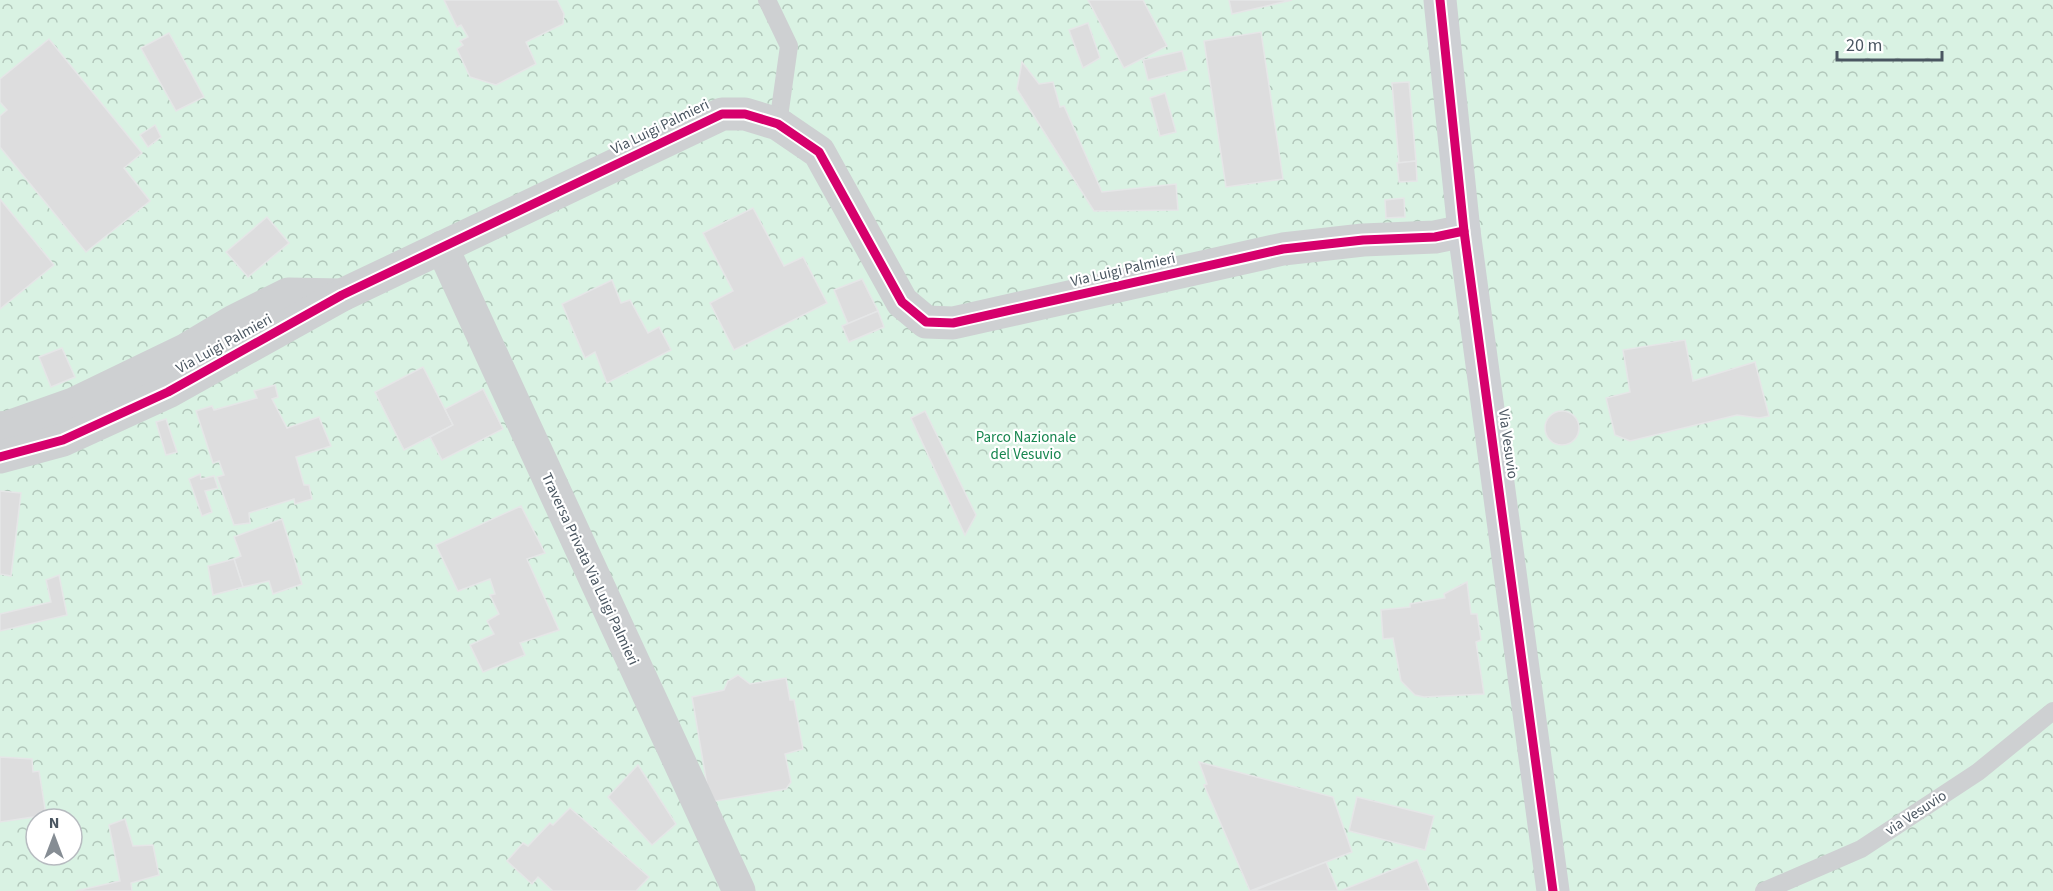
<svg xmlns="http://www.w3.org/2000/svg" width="2053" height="891" viewBox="0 0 2053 891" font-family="'Source Sans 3',sans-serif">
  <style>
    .park { fill: url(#park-crowns); fill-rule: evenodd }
    .building { fill: #ddddde; stroke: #e5e6e7; stroke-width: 1.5 }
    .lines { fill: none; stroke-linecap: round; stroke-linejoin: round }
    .lane { stroke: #ced0d2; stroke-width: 18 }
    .street { stroke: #ced0d2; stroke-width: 33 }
    .secondary { stroke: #ced0d4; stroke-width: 33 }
    .cycleway-casing { stroke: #fff; stroke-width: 13 }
    .cycleway { stroke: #d6006c; stroke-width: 9 }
    .labels { text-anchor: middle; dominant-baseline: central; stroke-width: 4.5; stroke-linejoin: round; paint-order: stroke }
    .street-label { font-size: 15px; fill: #4a5661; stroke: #fff }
    .park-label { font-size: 15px; fill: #17864f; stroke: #fff }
  </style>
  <defs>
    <pattern id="park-crowns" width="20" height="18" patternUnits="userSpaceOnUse" patternTransform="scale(1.5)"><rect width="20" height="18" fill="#d9f2e3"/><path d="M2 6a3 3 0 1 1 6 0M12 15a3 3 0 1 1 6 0" fill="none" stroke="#b2c7bb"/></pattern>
  </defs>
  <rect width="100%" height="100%" fill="#f4f4f4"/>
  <path class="park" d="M0,0h2053v891h-2053zM36,819h36v36h-36z"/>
  <g class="building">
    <path d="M444,0h113l7,14 -1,10 -37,18 10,22 -40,21 -26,-8 -13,-28 6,-4 -3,-4 8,-4 -7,-12 -4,2z"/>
    <path d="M1088,0h55l24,46 -43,22z"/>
    <path d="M1229,0h63l-60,14z"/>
    <path d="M1088,23l12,35 -17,10 -14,-38z"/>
    <path d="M1261,32l22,147 -57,8 -22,-146z"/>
    <path d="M169,33l35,64 -28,14 -35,-63z"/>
    <path d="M49,39l93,114 -18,15 26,33 -64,51 -86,-105v-31l7,-6 -7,-8v-23z"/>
    <path d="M1182,51l5,19 -39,10 -5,-20z"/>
    <path d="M1022,62l17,22 14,-2 7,25 4,-1 38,86 74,-8 2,26 -84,1 -77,-122z"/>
    <path d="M1409,82l7,79 -17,2 -7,-80z"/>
    <path d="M1165,93l11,39 -16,4 -10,-38z"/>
    <path d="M155,125l6,12 -13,10 -8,-12z"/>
    <path d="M1416,161l1,20 -18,1 -2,-19z"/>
    <path d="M1404,198l1,19 -19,1 -1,-18z"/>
    <path d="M0,199l54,66 -54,44z"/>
    <path d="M753,208l31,58 19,-9 24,46 -93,47 -24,-47 23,-12 -30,-58z"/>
    <path d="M267,217l22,26 -41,34 -22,-25z"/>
    <path d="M862,279l16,32 -30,13 -14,-34z"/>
    <path d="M612,280l9,23 9,-3 18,33 11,-6 12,23 -64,33 -12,-31 -10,6 -23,-54z"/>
    <path d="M878,311l6,16 -35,15 -7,-16z"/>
    <path d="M1685,340l8,41 62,-19 14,54 -10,2 -22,-3 -107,26 -15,-6 -9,-37 24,-6 -7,-42z"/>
    <path d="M62,348l13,29 -24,10 -12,-30z"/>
    <path d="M423,367l30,58 -49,25 -29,-58z"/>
    <path d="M275,385l3,12 -6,2 15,29 32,-11 12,29 -35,11 8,28h5l3,14 -17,5 -1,-5 -45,14 1,10 -16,2 -17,-48 7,-2 -5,-14 -6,2 -17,-52 16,-5 2,4 43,-12 -3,-7z"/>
    <path d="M483,389l20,40 -61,31 -12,-23 23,-12 -8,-16z"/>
    <circle cx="1562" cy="428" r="17"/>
    <path d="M925,411l51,104 -11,20 -54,-117z"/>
    <path d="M166,419l11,33 -11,3 -10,-33z"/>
    <path d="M200,474l1,5 13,-3 4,12 -13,3 7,21 -10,4 -13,-37z"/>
    <path d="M0,491l21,2 -10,83 -11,-2z"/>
    <path d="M521,506l24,47 -18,6 32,71 -39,13 5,12 -42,17 -13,-27 24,-11 -7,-13 12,-7 -9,-19 5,-1 -5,-15 -32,12 -22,-46z"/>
    <path d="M282,519l20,65 -29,10 -4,-13 -26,6 -9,-28 7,-3 -7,-19z"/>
    <path d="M234,559l9,28 -30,8 -5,-29z"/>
    <path d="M59,575l8,40 -67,16v-17l51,-12 -5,-22z"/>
    <path d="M1467,582l4,32h6l4,26 -5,2 8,52 -60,3 -9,-2 -14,-14 -8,-43 -10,1 -2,-29 29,-3v-3l35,-6 -1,-4z"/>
    <path d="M738,675l12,9 36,-6 4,22h4l9,49 -18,5 6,28 -5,7 -76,13 -18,-105 32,-7 4,-9z"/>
    <path d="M0,757l32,2 1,13 6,-1 7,44 -46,7z"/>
    <path d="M1199,762l134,35 19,55 -102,39 -46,-106 3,-1z"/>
    <path d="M638,765l38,59 -24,21 -44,-48z"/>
    <path d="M1357,797l77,19 -9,34 -76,-19z"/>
    <path d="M570,808l79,69 -13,14h-83l-15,-14 -6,7 -25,-23 16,-18 5,3 22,-23 3,2z"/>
    <path d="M125,819l8,27 20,-1 6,30 -28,8 1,8h-56l44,-10 -11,-56z"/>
    <path d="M1417,860l13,31h-90z"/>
    <path d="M1326,862l12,29h-85z"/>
  </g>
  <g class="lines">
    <g class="lane">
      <path d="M767,0l22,46 -11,78"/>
      <path d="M1764,891l97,-42 117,-77 75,-61"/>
    </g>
    <g class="street">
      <path d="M442,247l297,644"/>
      <path d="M0,428l8,-1 65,-23 114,-55 47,-28 54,-27 54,1"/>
      <path d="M0,457l63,-17 105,-48 174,-97 380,-181h23l33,10 41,28 83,150 24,20 27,1 330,-74 80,-9 72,-3 29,-6"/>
    </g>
    <path class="secondary" d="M1440,0l24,231 89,660"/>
    <defs>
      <g id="cycleway">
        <path d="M1440,0l24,231 89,660"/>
        <path d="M0,457l63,-17 105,-48 174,-97 380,-181h23l33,10 41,28 83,150 24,20 27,1 330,-74 80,-9 72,-3 29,-6"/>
      </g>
    </defs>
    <use href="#cycleway" class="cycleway-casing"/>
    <use href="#cycleway" class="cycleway"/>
  </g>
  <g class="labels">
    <g class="street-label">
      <text transform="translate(660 127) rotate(-26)">Via Luigi Palmieri</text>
      <text transform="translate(1123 270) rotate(-13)">Via Luigi Palmieri</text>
      <text transform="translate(224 344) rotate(-29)">Via Luigi Palmieri</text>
      <text transform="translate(1508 444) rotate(82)">Via Vesuvio</text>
      <text transform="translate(590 569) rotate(65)">Traversa Privata Via Luigi Palmieri</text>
      <text transform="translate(1916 813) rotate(-33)">via Vesuvio</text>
    </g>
    <g class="park-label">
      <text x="1026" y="437">Parco Nazionale<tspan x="1026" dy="17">del Vesuvio</tspan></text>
    </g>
  </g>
  <g transform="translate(54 837)"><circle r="28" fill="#ffffff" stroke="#b7bbc0" stroke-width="1.5"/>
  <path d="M0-4.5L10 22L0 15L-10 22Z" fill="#868d94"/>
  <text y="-9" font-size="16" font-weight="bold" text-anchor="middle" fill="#4a5661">N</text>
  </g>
  <path d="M1837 51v9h105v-9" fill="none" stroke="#4a5661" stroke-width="3"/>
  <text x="1846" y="51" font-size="18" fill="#4a5661" stroke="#ffffff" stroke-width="4.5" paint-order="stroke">20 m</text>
</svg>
